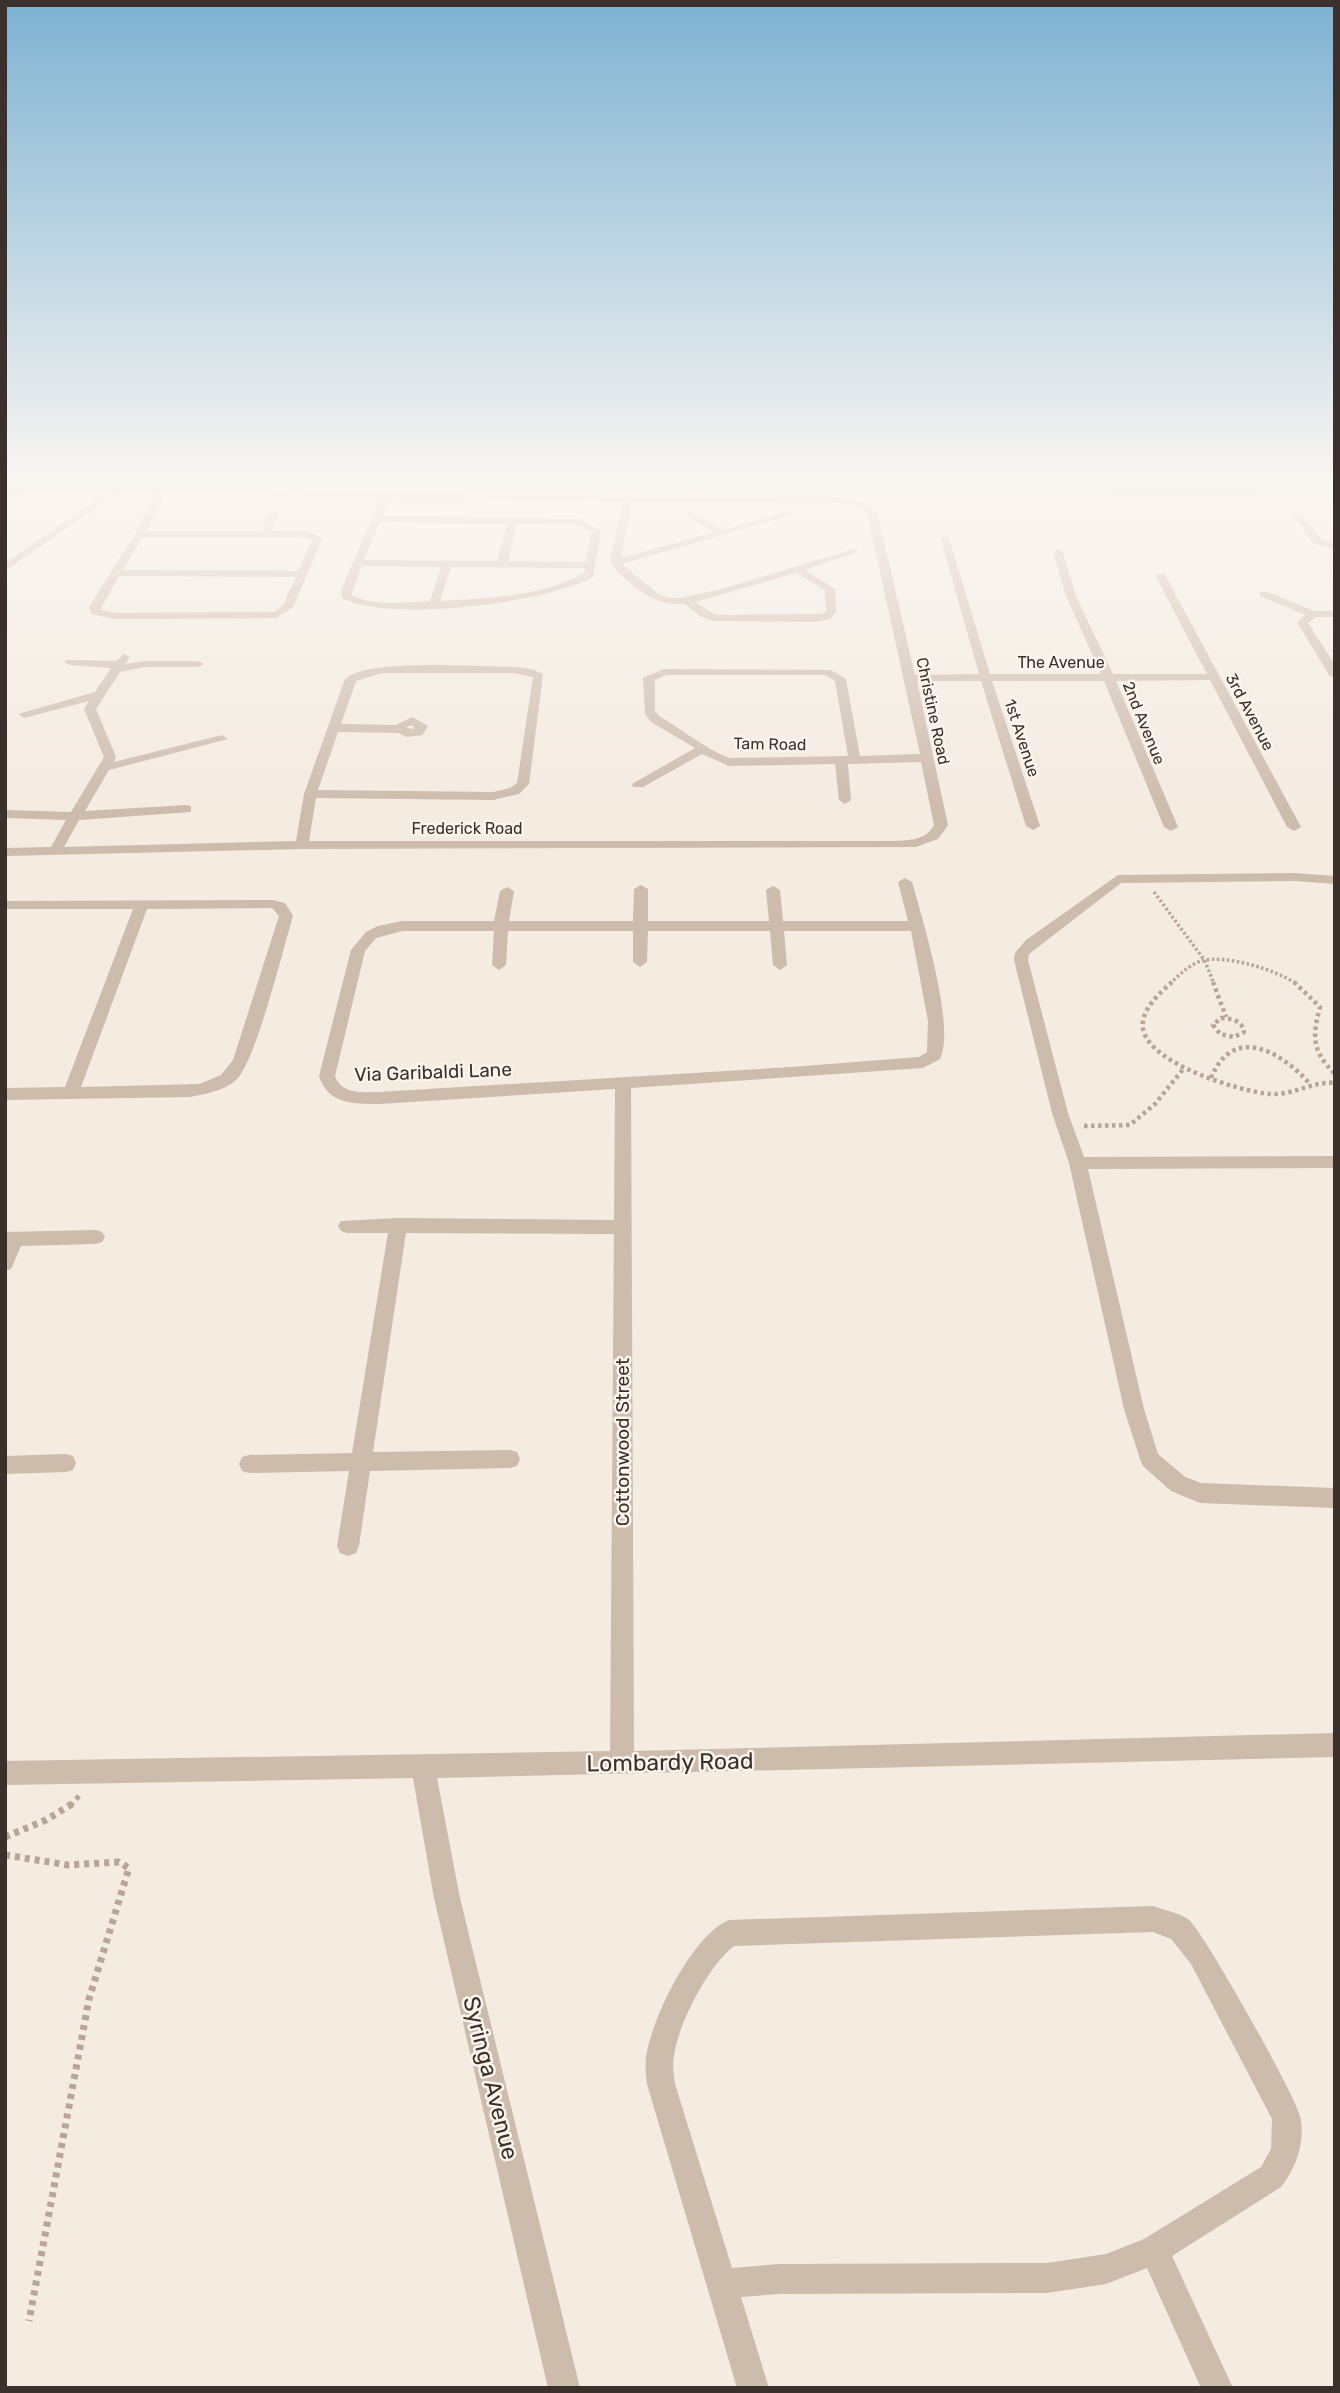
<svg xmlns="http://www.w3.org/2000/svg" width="1340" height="2393" viewBox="0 0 1340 2393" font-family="Rubik,sans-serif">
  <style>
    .green { fill: #b8c4a0 }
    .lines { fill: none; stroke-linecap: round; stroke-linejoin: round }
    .path-far3 { stroke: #b9a596; stroke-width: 3.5; stroke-dasharray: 2.5 2.5; stroke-linecap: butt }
    .path-far2 { stroke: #b9a596; stroke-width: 4.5; stroke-dasharray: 3.5 3.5; stroke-linecap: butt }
    .path-far1 { stroke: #b9a596; stroke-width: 5; stroke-dasharray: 4.5 4.5; stroke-linecap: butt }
    .path { stroke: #b9a596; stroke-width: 7; stroke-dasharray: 5 5; stroke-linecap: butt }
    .minor { fill: #cdbbac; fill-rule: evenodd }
    .labels { text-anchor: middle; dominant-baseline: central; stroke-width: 5; stroke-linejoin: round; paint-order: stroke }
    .far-street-label { font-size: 16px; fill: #3b302b; stroke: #fbf5ee }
    .street-label { font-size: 19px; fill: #3b302b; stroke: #fbf5ee }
    .near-street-label { font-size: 23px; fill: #3b302b; stroke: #fbf5ee }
  </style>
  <rect width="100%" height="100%" fill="#f4ebe1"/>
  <path class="green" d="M1057,479h193l13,17h-151z"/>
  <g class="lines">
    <g class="path-far3">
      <path d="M1154,892l51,69 9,23"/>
      <path d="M1170,984c9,-9 19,-19 31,-23 25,-7 75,9 96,23"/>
    </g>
    <g class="path-far2">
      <path d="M1172,982c-11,10 -26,23 -29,39 -7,40 98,71 128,73 23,1 42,-13 64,-11"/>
      <path d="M1213,982l13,35"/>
      <path d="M1294,982l26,25c-8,30 -8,44 15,67"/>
      <path d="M1221,1018c11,1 21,2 23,14l-10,5 -14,-3 -7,-9z"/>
      <path d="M1211,1078c22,-54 70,-27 99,6"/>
      <path d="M1084,1126l46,-1 25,-21 29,-36"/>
    </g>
    <path class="path-far1" d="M70,1806l10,-11"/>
    <g class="path">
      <path d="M5,1837l41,-17 26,-16"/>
      <path d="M5,1855l63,10 51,-3 10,6 -40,131 -60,322"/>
    </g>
    <g class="minor">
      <path d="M299,479h9l-5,12 532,6 27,4 15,11 38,163 64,-1 -39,-138 9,2 41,136h111l-35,-78 -13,-44 5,-3 5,3 13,44 37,78h94l-52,-99 9,-2 137,254 -7,4 -7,-4 -77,-147 -94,1 62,146 -7,4 -7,-4 -60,-146h-112l48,145 -7,4 -7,-4 -45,-145h-64l31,144 -10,14 -22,8 -614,2 -297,7v-8l46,-1 15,-27 -61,-2v-8l66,2 33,-55 -20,-48 5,-8 -65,17 -6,-4 77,-22 16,-24 -41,-3 -6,-3 2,-2 50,1 8,-7 6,3 -5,7 20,-3h53l6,3 -6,3h-53l-25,5 -24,37 20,48 -2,5 108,-27 6,4 -119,31 -24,41 101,-6 5,1v6l-112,8 -15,27 232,-6 8,-47 41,-115c23,-21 133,-12 168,-12l19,2 11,5 -14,110 -10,10 -26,6 -177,-2 -7,43h586c16,-1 31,-1 39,-16l-13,-63 -73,2 3,36 -6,4 -6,-4 -4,-36 -106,2 -27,-12 -59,33h-10l-1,-3 63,-36 -44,-26 -6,-8 -2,-36 21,-9 167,1 15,9 14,77 60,-2 -53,-241 -11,-7 -21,-3 -203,-2 -11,57 93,-26 -27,-16v-4h6l30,18 64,-18 5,3 -170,49 35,29 11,5h13l44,-10 132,-40v4l-52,18 30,19 1,23 -6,7 -15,3 -102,-1 -13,-5 -15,-12c-32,3 -55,-19 -75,-41l13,-62 -233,-3 -8,18 199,3 20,12 -8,46c-47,26 -204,46 -251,21l-1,-7 39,-93 -215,-2 -19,35h116l6,-17 5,-3 5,3 -7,17c17,0 39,-4 51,8l-29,68 -17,11 -160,1 -25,-5 -2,-7 46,-73 21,-39h-41l-110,76v-8l99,-68 -99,-1v-6l288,3zM380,522l127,2 -10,37 -133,-1zM517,524l62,1 12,7 -5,30 -78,-1zM143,537h157l12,3 -14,31 -176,-1zM362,566l79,1 -11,34c-25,1 -56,6 -79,-6zM451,567l134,1 -1,5c-42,24 -96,25 -144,28zM796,573l29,17 1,21 -4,3 -107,1 -20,-13zM119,576l177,1 -13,28 -9,7 -158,1 -16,-3zM382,673h131l20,4 -16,106 -7,5 -17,4 -175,-2 20,-58 60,1 9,4 15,-2 6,-9 -16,-9 -16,8 -55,-1 15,-43zM666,675h159l10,6 13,75 -118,2c-21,-7 -49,-29 -71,-42l-4,-5v-31zM412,725l2,4 -7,-1v-1z"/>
      <path d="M1293,510h6l22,29 14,5v6l-22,-7 -22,-31z"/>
      <path d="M1260,592h8l46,19h21v6h-19l-8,6 27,42v13l-6,-3 -32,-53 8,-7 -45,-19z"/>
      <path d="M1295,873l40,3v8l-40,-3 -174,2 -92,71 -1,6 40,153 16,44 251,-1v12l-247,1 56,240 14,45 27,23 16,6 134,5v20l-135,-5 -29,-12 -28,-25 -3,-7 -16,-50 -55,-246 -17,-50 -38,-153 1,-7 11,-13 92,-65z"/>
      <path d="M905,878l7,4c10,36 44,145 28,177l-17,9 -292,20 3,663 701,-18v24l-898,21 23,120 120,490h-32l-114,-490 -21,-120 -408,7v-24l605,-10 4,-517 -208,-1 -33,219 137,-2 7,2 3,7 -3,7 -7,2 -140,3 -11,75 -3,7 -8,3 -8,-3 -3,-7 12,-75 -100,2 -7,-2 -3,-7 3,-7 7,-2 103,-2 36,-220h-41l-6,-2 -3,-5 3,-5 57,-3 216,2 1,-131 -236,15c-26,0 -51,0 -60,-28l32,-126 15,-18 12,-6 24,-5h92l6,-30 7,-4 7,4 -5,30h124l1,-32 7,-4 7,4v32h121l-3,-31 7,-4 7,4 3,31h125l-10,-39zM402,931h92l-2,34 7,5 7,-5 2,-34h125v31l7,5 7,-5 1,-31h122l3,34 7,5 7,-5 -3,-34h127l17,90 -1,31 -8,5 -128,10 -412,25c-17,0 -37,3 -44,-16l30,-125 11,-13z"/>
      <path d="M273,900l12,3 8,13c-10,33 -37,145 -57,164 -12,11 -31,14 -46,17l-185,3v-12l60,-1 68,-178h-128v-8zM147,909l125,-1 7,8 -46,144 -12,15 -22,9 -118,3z"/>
      <path d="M96,1230l6,2 3,5 -3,5 -6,2 -75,2 -10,23 -6,2v-39z"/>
      <path d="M66,1454l7,2 3,7 -3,7 -7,2 -61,2v-18z"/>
      <path d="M1153,1906c11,4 26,7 35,13 15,11 107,176 112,197 6,25 -4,52 -19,71l-109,69 61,132h-32l-54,-120 -41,16 -59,9 -268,1 -38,3 28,91h-32l-90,-304c-1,-9 -2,-18 -1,-27 6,-39 46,-122 83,-137zM1153,1932l18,7 20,25 81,155 -1,30 -10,18 -117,72 -38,15 -59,9 -268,1 -47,4 -57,-184c-1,-9 -3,-18 -1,-28 4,-32 34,-90 60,-110z"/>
    </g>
  </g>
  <linearGradient id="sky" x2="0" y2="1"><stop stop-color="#7eb2d2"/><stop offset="0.59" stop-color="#faf6f2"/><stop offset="1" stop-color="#faf6f2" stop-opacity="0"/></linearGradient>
  <rect width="1340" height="814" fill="url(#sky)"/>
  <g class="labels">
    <g class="far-street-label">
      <text x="1061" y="662">The Avenue</text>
      <text transform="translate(933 711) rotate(78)">Christine Road</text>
      <text transform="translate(1250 712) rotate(62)">3rd Avenue</text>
      <text transform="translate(1144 723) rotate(68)">2nd Avenue</text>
      <text transform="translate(1022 738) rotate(72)">1st Avenue</text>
      <text transform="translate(770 744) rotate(1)">Tam Road</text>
      <text x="467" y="828">Frederick Road</text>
    </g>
    <g class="street-label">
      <text transform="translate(433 1072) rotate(-2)">Via Garibaldi Lane</text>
      <text transform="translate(622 1442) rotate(-90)">Cottonwood Street</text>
    </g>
    <g class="near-street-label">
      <text transform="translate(670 1762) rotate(-1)">Lombardy Road</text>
      <text transform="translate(491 2078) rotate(76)">Syringa Avenue</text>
    </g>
  </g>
  <rect width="1340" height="2393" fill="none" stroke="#3b302b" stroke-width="14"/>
</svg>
